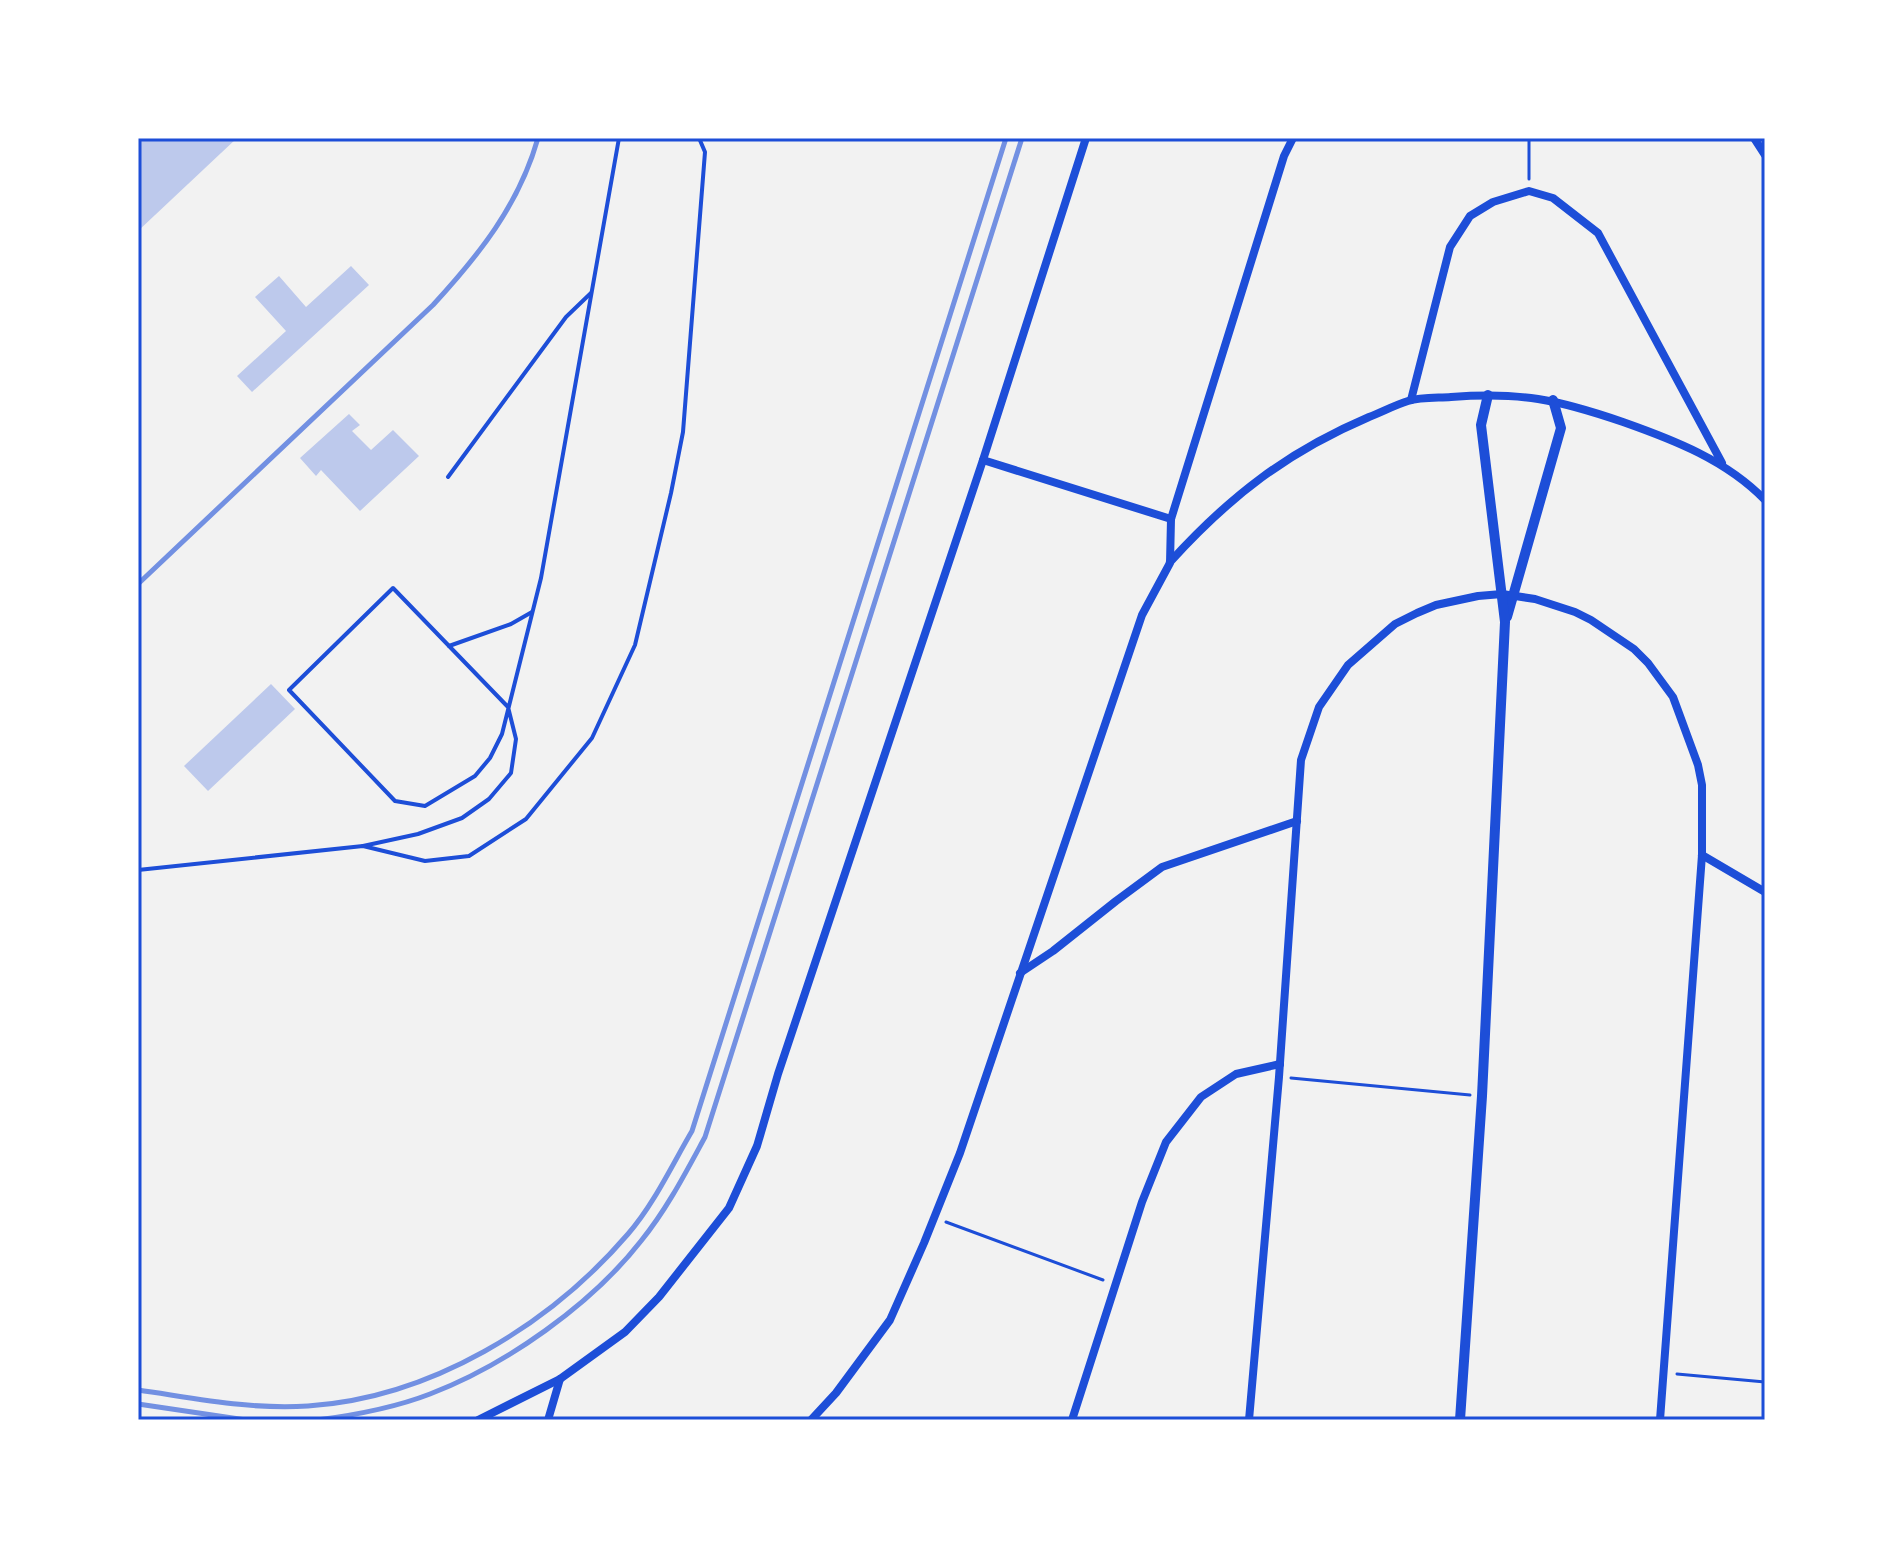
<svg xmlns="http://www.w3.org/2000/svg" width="1903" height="1558" viewBox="0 0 1903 1558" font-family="'Archivo Narrow',sans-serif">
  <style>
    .building { fill: #bdc9ec }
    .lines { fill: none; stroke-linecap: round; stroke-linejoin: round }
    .path { stroke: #1d4ed8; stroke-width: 3 }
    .service { stroke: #1d4ed8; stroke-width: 4 }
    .minor { stroke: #1d4ed8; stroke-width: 8 }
    .tertiary { stroke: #1d4ed8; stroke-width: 10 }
    .rail { stroke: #7290e2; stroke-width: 5 }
    .neatline { fill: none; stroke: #1d4ed8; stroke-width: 3 }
  </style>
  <rect width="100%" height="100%" fill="#f2f2f2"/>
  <g class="building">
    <path d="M138,138h99l-99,93z"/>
    <path d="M351,266l18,19 -117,107 -15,-16 49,-45 -31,-34 24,-21 27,31z"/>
    <path d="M349,414l11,11 -8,6 19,19 22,-20 26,26 -59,55 -39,-41 -5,6 -16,-18z"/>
    <path d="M271,684l24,25 -87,82 -24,-25z"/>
  </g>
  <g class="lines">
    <g class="path">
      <path d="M1529,179v-41"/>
      <path d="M1291,1078l179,17"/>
      <path d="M946,1222l157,58"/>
      <path d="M1677,1374l88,8"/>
    </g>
    <g class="service">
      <path d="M448,477l118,-160 25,-24"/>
      <path d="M449,646l62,-22 21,-12"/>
      <path d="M363,846l55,-12 44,-16 27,-19 22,-26 5,-34 -8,-32 -115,-119 -104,102 106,111 30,5 50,-30 15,-18 12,-24 39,-156 78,-440"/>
      <path d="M138,870l225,-24 62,15 44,-5 57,-37 66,-81 43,-93 36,-152 12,-61 22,-280 -6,-14"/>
    </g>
    <g class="minor">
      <path d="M1754,138l11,17"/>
      <path d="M1411,400l39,-153 20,-31 23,-14 36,-11 24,7 45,35 124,230"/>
      <path d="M983,460l188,59"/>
      <path d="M1170,562c60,-66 117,-110 199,-145 13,-5 26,-12 39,-16 13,-4 29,-3 43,-4 70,-5 105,2 172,25 51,18 103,38 142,78"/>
      <path d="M1702,855l63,37"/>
      <path d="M1020,973l33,-22 63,-50 46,-34 135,-46"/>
      <path d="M478,1420l82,-41 65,-47 34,-35 70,-89 28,-62 21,-72 205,-614 103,-322"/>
      <path d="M548,1420l12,-41"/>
      <path d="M811,1420l25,-27 54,-73 34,-77 36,-90 182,-538 28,-52 1,-44 113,-363 9,-18"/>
      <path d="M1072,1420l70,-218 24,-60 35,-45 35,-23 44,-10"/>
      <path d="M1249,1420l30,-343 22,-317 18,-53 29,-42 47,-41 22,-11 19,-8 42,-9 24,-2 33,5 40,13 16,8 43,29 14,14 25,34 25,68 4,20v70l-42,565"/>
    </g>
    <g class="tertiary">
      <path d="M1507,617l54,-189 -8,-28"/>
      <path d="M1460,1420l22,-324 23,-474 -24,-197 7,-30"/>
    </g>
    <g class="rail">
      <path d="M138,584l295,-279c46,-50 86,-100 105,-167"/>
      <path d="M138,1390c56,8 113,20 170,16 122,-8 241,-80 320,-172 26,-30 44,-69 64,-103l314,-993"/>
      <path d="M138,1404l108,16"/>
      <path d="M317,1420c39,-5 77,-12 113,-26 76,-29 161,-89 211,-153 26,-32 45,-69 64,-104l317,-999"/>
    </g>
  </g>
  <rect width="1903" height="1558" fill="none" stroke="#ffffff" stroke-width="280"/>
  <rect x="140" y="140" width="1623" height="1278" class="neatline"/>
</svg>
